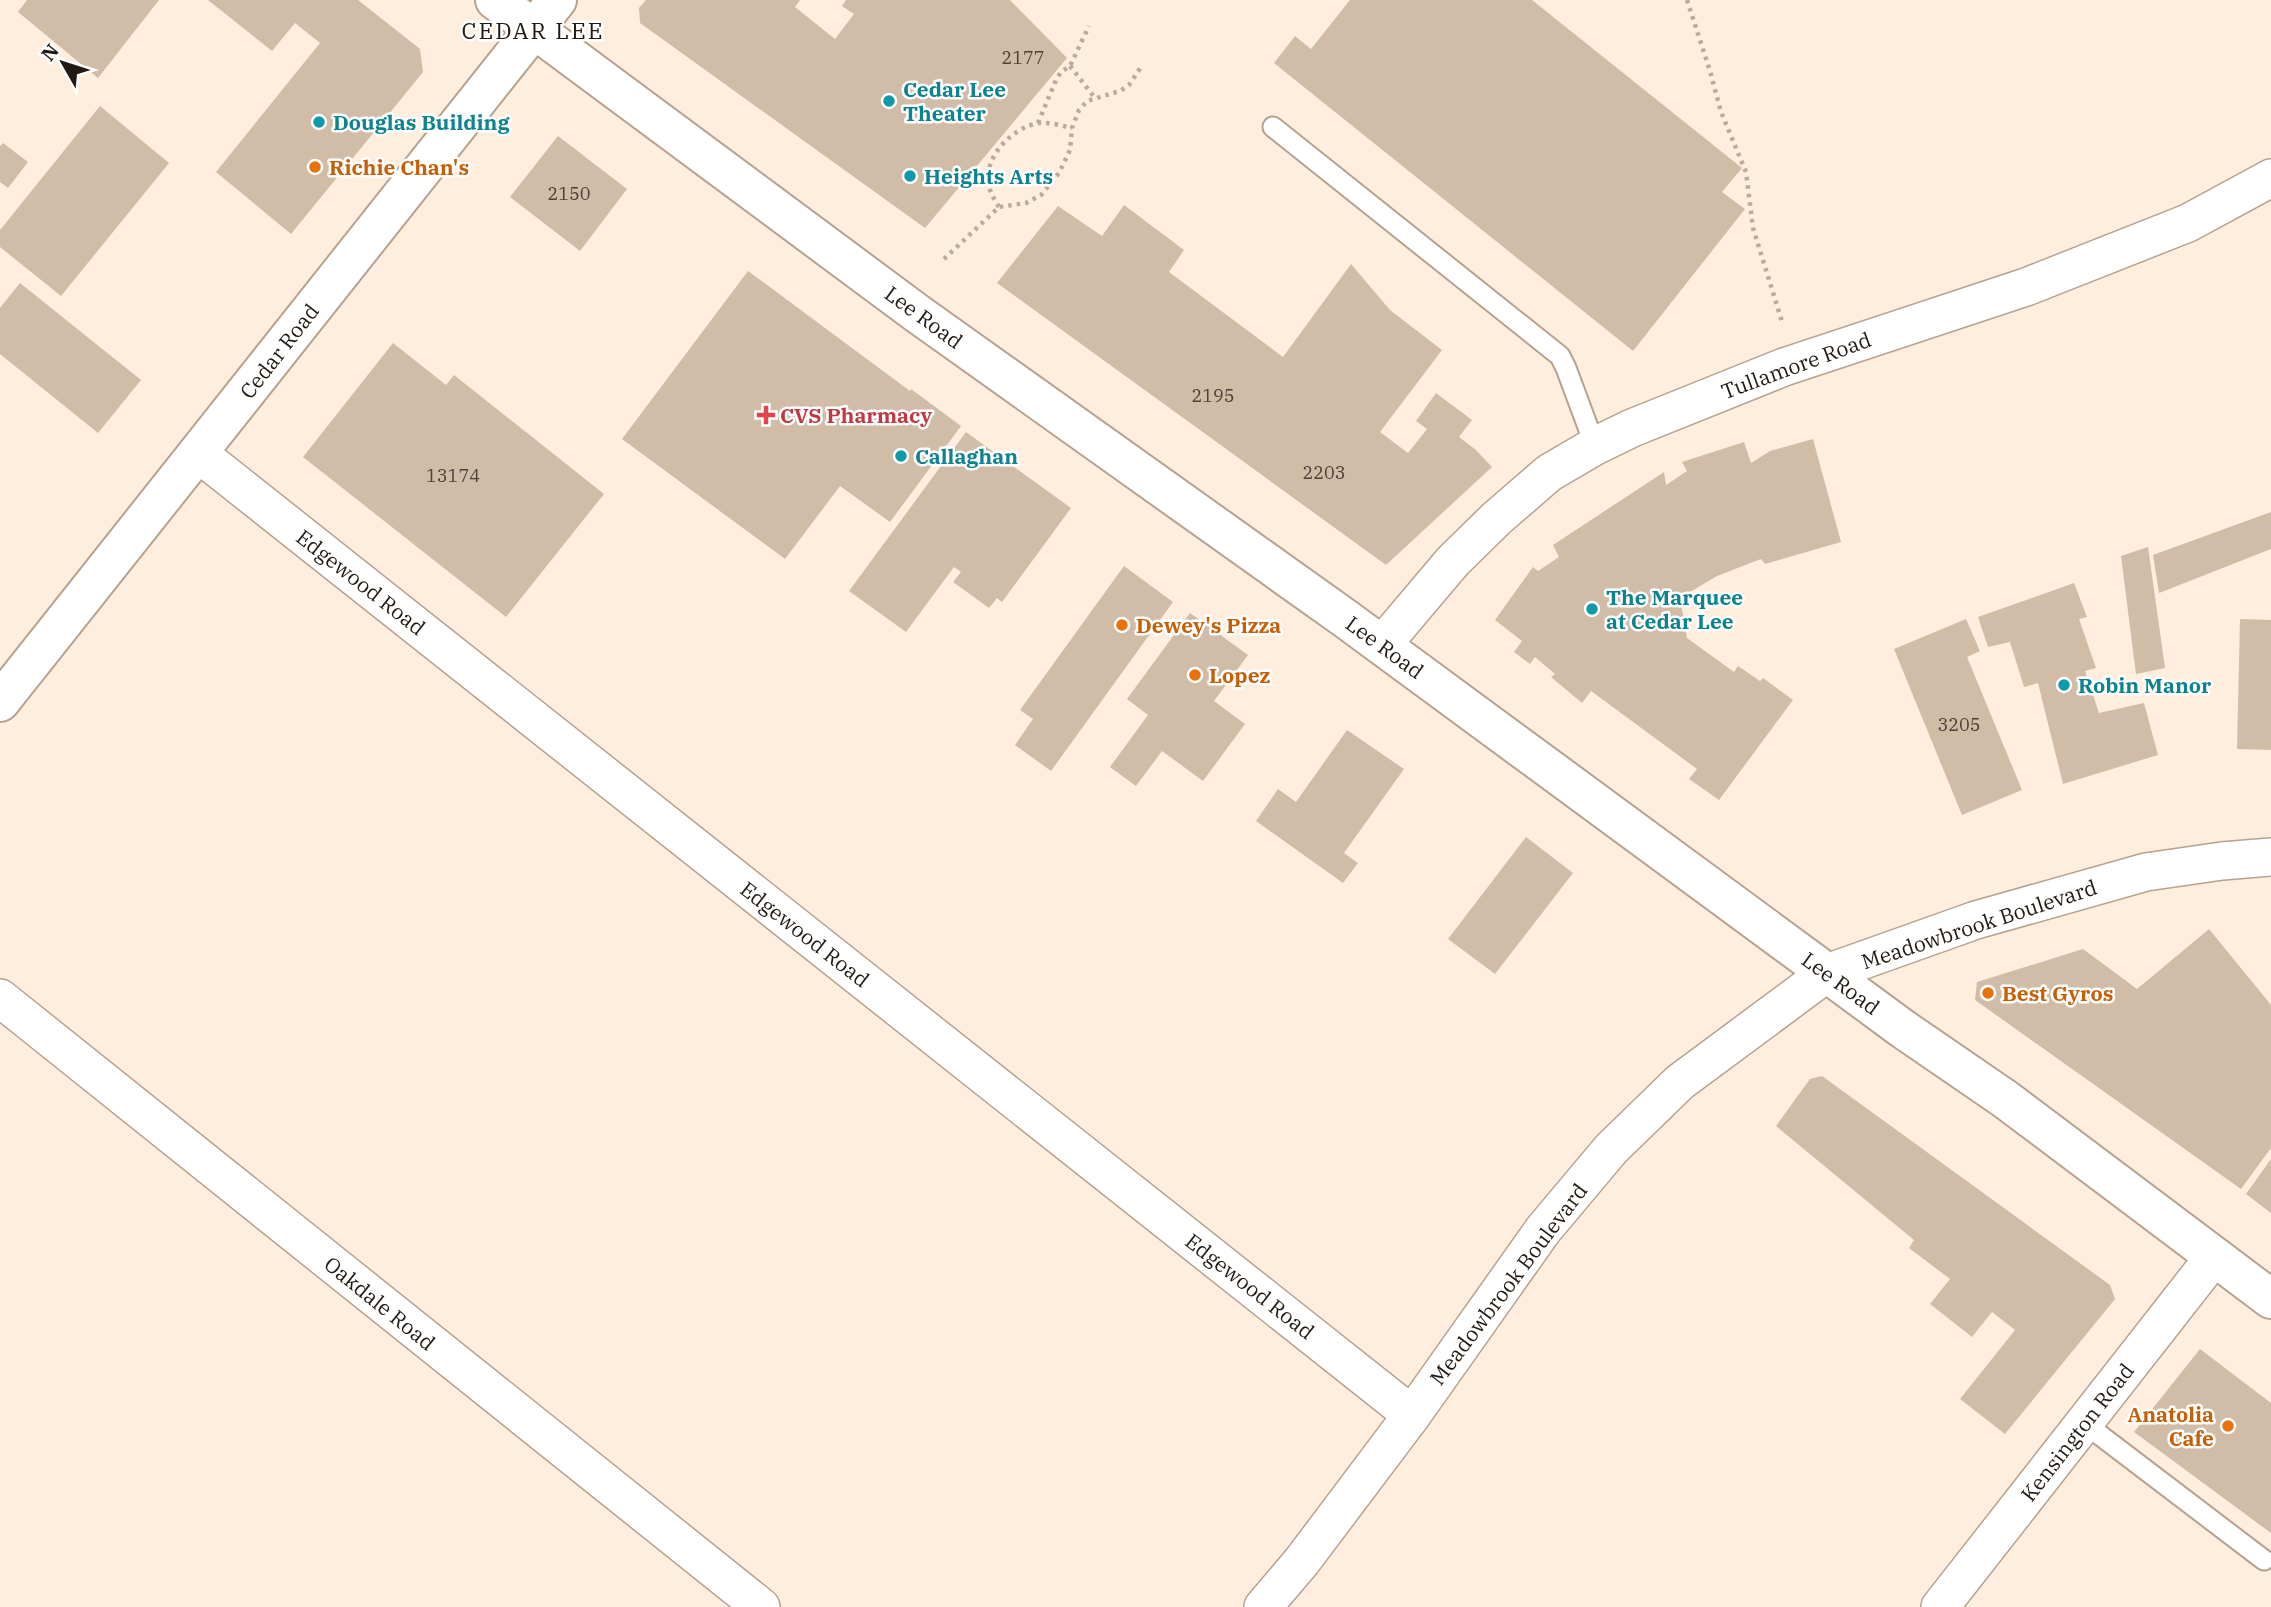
<svg xmlns="http://www.w3.org/2000/svg" width="2271" height="1607" viewBox="0 0 2271 1607" font-family="'IBM Plex Serif',serif">
  <style>
    .building { fill: #d1bca8 }
    .lines { fill: none; stroke-linecap: round; stroke-linejoin: round }
    .service-casing { stroke: #b6a28f; stroke-width: 23 }
    .minor-casing { stroke: #b6a28f; stroke-width: 40 }
    .secondary-casing { stroke: #b6a28f; stroke-width: 42 }
    .path { stroke: #baab9e; stroke-width: 4.5; stroke-dasharray: 3.5 5; stroke-linecap: butt }
    .service { stroke: #fff; stroke-width: 19 }
    .minor { stroke: #fff; stroke-width: 37 }
    .secondary { stroke: #fff; stroke-width: 38 }
    .culture-dot { fill: #0f9aa8; stroke: #fff; stroke-width: 2.5 }
    .food-dot { fill: #e8710a; stroke: #fff; stroke-width: 2.5 }
    .health-dot { fill: #e0444e; stroke: #fff; stroke-width: 2.5 }
    .labels { text-anchor: middle; dominant-baseline: central; stroke-width: 5; stroke-linejoin: round; paint-order: stroke }
    .number-label { font-size: 18px; fill: #4d4238 }
    .culture-label { font-size: 21px; font-weight: bold; fill: #0d838f; stroke: #fff; text-anchor: start }
    .food-label { font-size: 21px; font-weight: bold; fill: #c56008; stroke: #fff; text-anchor: start }
    .street-label { font-size: 21px; fill: #211a12; stroke: #fff }
    .health-label { font-size: 21px; font-weight: bold; fill: #be3a42; stroke: #fff; text-anchor: start }
    .neighbourhood-label { font-size: 23px; letter-spacing: 2px; fill: #211a12; stroke: #fff }
  </style>
  <rect width="100%" height="100%" fill="#ffeddd"/>
  <g class="building">
    <path d="M27,0h132l-61,78 -80,-66z"/>
    <path d="M208,0h150l62,49 3,23 -132,162 -75,-62 104,-129 -25,-20 -23,28z"/>
    <path d="M646,0h154l-5,7 40,32 19,-25 -12,-8 4,-6h164l57,58 -142,170 -285,-205 -1,-15z"/>
    <path d="M1350,0h182l210,168 -20,24 23,17 -112,142 -359,-288 21,-27 16,13z"/>
    <path d="M100,106l69,57 -108,133 -61,-49v-17z"/>
    <path d="M558,136l69,53 -47,62 -70,-54z"/>
    <path d="M3,143l25,19 -20,26 -8,-6v-36z"/>
    <path d="M1124,205l60,45 -15,22 114,85 68,-93 39,46 52,40 -62,82 28,21 19,-24 -11,-8 20,-28 36,27 -13,17 17,13 16,17 -106,98 -389,-282 61,-77 44,30z"/>
    <path d="M748,271l162,120 1,-2 50,37 -71,96 -50,-36 -55,73 -163,-120z"/>
    <path d="M20,283l121,97 -43,53 -98,-79v-46z"/>
    <path d="M393,343l53,42 8,-10 150,119 -98,123 -203,-160z"/>
    <path d="M966,432l105,76 -69,94 -5,-4 -8,10 -36,-26 8,-10 -7,-5 -48,65 -57,-41z"/>
    <path d="M1813,439l28,103 -76,22 -4,-5 -44,17 -37,22 7,40 47,34 4,-6 22,15 3,-3 30,22 -74,100 -30,-21 8,-10 -106,-78 -9,12 -31,-26 4,-3 -20,-17 -5,7 -16,-12 8,-11 -27,-21 38,-53 5,4 21,-14 -6,-12 111,-73 2,13 21,-14 -5,-9 62,-20 7,21 19,-12z"/>
    <path d="M2271,512v37l-112,44 -6,-38z"/>
    <path d="M2148,547l17,121 -29,6 -15,-118z"/>
    <path d="M1124,566l49,36 -122,169 -36,-26 18,-26 -13,-9z"/>
    <path d="M2074,583l13,34 -8,2 17,49 -11,3 14,42 45,-10 14,52 -95,29 -25,-101 -14,4 -14,-45 -22,5 -10,-30z"/>
    <path d="M1190,613l58,42 -34,46 31,23 -42,57 -41,-30 -26,35 -26,-19 38,-52 -21,-16z"/>
    <path d="M1966,619l14,32 -13,6 55,133 -60,25 -68,-166z"/>
    <path d="M2240,619l31,1v130l-34,-1z"/>
    <path d="M1347,730l57,39 -60,84 14,10 -15,20 -87,-62 22,-32 18,13z"/>
    <path d="M1526,837l47,36 -78,101 -47,-35z"/>
    <path d="M2209,929l62,76v143l-30,41 -266,-189 2,-18 106,-33 54,40z"/>
    <path d="M1822,1076l288,209 5,14 -110,135 -45,-35 55,-69 -23,-18 -20,25 -42,-33 20,-25 -41,-31 5,-8 -138,-114 34,-47z"/>
    <path d="M2271,1159v54l-25,-19z"/>
    <path d="M2200,1349l71,54v130l-137,-101z"/>
  </g>
  <g class="lines">
    <defs>
      <g id="service">
        <path d="M1273,127l287,229 6,12 29,78"/>
        <path d="M2084,1423l180,137"/>
      </g>
      <g id="minor">
        <path d="M198,453l1214,962"/>
        <path d="M1382,645l71,-84 44,-43 52,-45 46,-27 37,-18 152,-61 242,-80 162,-64 83,-45"/>
        <path d="M0,998l761,609"/>
        <path d="M1263,1607l39,-46 110,-146 131,-185 68,-81 69,-67 147,-109 149,-53 170,-48 76,-11 49,-4"/>
        <path d="M1940,1607l274,-350"/>
      </g>
      <g id="secondary">
        <path d="M495,0l423,314 428,305 557,410 102,70 266,200"/>
        <path d="M0,702l557,-702"/>
      </g>
    </defs>
    <use href="#service" class="service-casing"/>
    <use href="#minor" class="minor-casing"/>
    <use href="#secondary" class="secondary-casing"/>
    <g class="path">
      <path d="M1687,0l23,71 11,41 25,60 7,56 30,97"/>
      <path d="M1070,66l25,32"/>
      <path d="M1038,123l18,-43 5,-8 9,-6 19,-40"/>
      <path d="M999,207c-5,-8 -10,-16 -11,-26 -2,-27 26,-54 51,-58 12,-1 23,3 33,5"/>
      <path d="M944,259l55,-52 27,-4 15,-8 18,-22 11,-23 2,-22 7,-18 8,-9 33,-10 9,-6 12,-18"/>
    </g>
    <use href="#service" class="service"/>
    <use href="#minor" class="minor"/>
    <use href="#secondary" class="secondary"/>
  </g>
  <g class="culture-dot">
    <circle cx="889" cy="101" r="7"/>
    <circle cx="319" cy="122" r="7"/>
    <circle cx="910" cy="176" r="7"/>
    <circle cx="901" cy="456" r="7"/>
    <circle cx="1592" cy="609" r="7"/>
    <circle cx="2064" cy="685" r="7"/>
  </g>
  <g class="food-dot">
    <circle cx="315" cy="167" r="7"/>
    <circle cx="1122" cy="625" r="7"/>
    <circle cx="1195" cy="675" r="7"/>
    <circle cx="1988" cy="993" r="7"/>
    <circle cx="2228" cy="1426" r="7"/>
  </g>
  <path class="health-dot" d="M762.5 404.5h7v7h7v7h-7v7h-7v-7h-7v-7h7z"/>
  <g class="labels">
    <g class="number-label">
      <text x="1023" y="57">2177</text>
      <text x="569" y="193">2150</text>
      <text x="1213" y="395">2195</text>
      <text x="1324" y="472">2203</text>
      <text x="453" y="475">13174</text>
      <text x="1959" y="724">3205</text>
    </g>
    <g class="culture-label">
      <text x="903" y="89">Cedar Lee<tspan x="903" dy="24">Theater</tspan></text>
      <text x="333" y="122">Douglas Building</text>
      <text x="924" y="176">Heights Arts</text>
      <text x="915" y="456">Callaghan</text>
      <text x="1606" y="597">The Marquee<tspan x="1606" dy="24">at Cedar Lee</tspan></text>
      <text x="2078" y="685">Robin Manor</text>
    </g>
    <g class="food-label">
      <text x="329" y="167">Richie Chan's</text>
      <text x="1136" y="625">Dewey's Pizza</text>
      <text x="1209" y="675">Lopez</text>
      <text x="2002" y="993">Best Gyros</text>
      <text x="2214" y="1414" text-anchor="end">Anatolia<tspan x="2214" dy="24">Cafe</tspan></text>
    </g>
    <g class="street-label">
      <text transform="translate(924 317) rotate(36)">Lee Road</text>
      <text transform="translate(279 351) rotate(-52)">Cedar Road</text>
      <text transform="translate(1796 365) rotate(-20)">Tullamore Road</text>
      <text transform="translate(361 582) rotate(38)">Edgewood Road</text>
      <text transform="translate(1385 647) rotate(36)">Lee Road</text>
      <text transform="translate(1979 924) rotate(-18)">Meadowbrook Boulevard</text>
      <text transform="translate(805 934) rotate(38)">Edgewood Road</text>
      <text transform="translate(1841 983) rotate(36)">Lee Road</text>
      <text transform="translate(1508 1284) rotate(-53)">Meadowbrook Boulevard</text>
      <text transform="translate(1250 1286) rotate(38)">Edgewood Road</text>
      <text transform="translate(380 1303) rotate(39)">Oakdale Road</text>
      <text transform="translate(2077 1432) rotate(-52)">Kensington Road</text>
    </g>
    <g class="health-label">
      <text x="780" y="415">CVS Pharmacy</text>
    </g>
    <g class="neighbourhood-label">
      <text x="533" y="30">CEDAR LEE</text>
    </g>
  </g>
  <g transform="translate(63 63) rotate(309)" stroke="#ffffff" stroke-width="5" paint-order="stroke">
  <path d="M0-5L12 26L0 18L-12 26Z" fill="#211a12"/>
  <text y="-10" font-size="19" font-weight="bold" text-anchor="middle" fill="#211a12">N</text>
  </g>
</svg>
